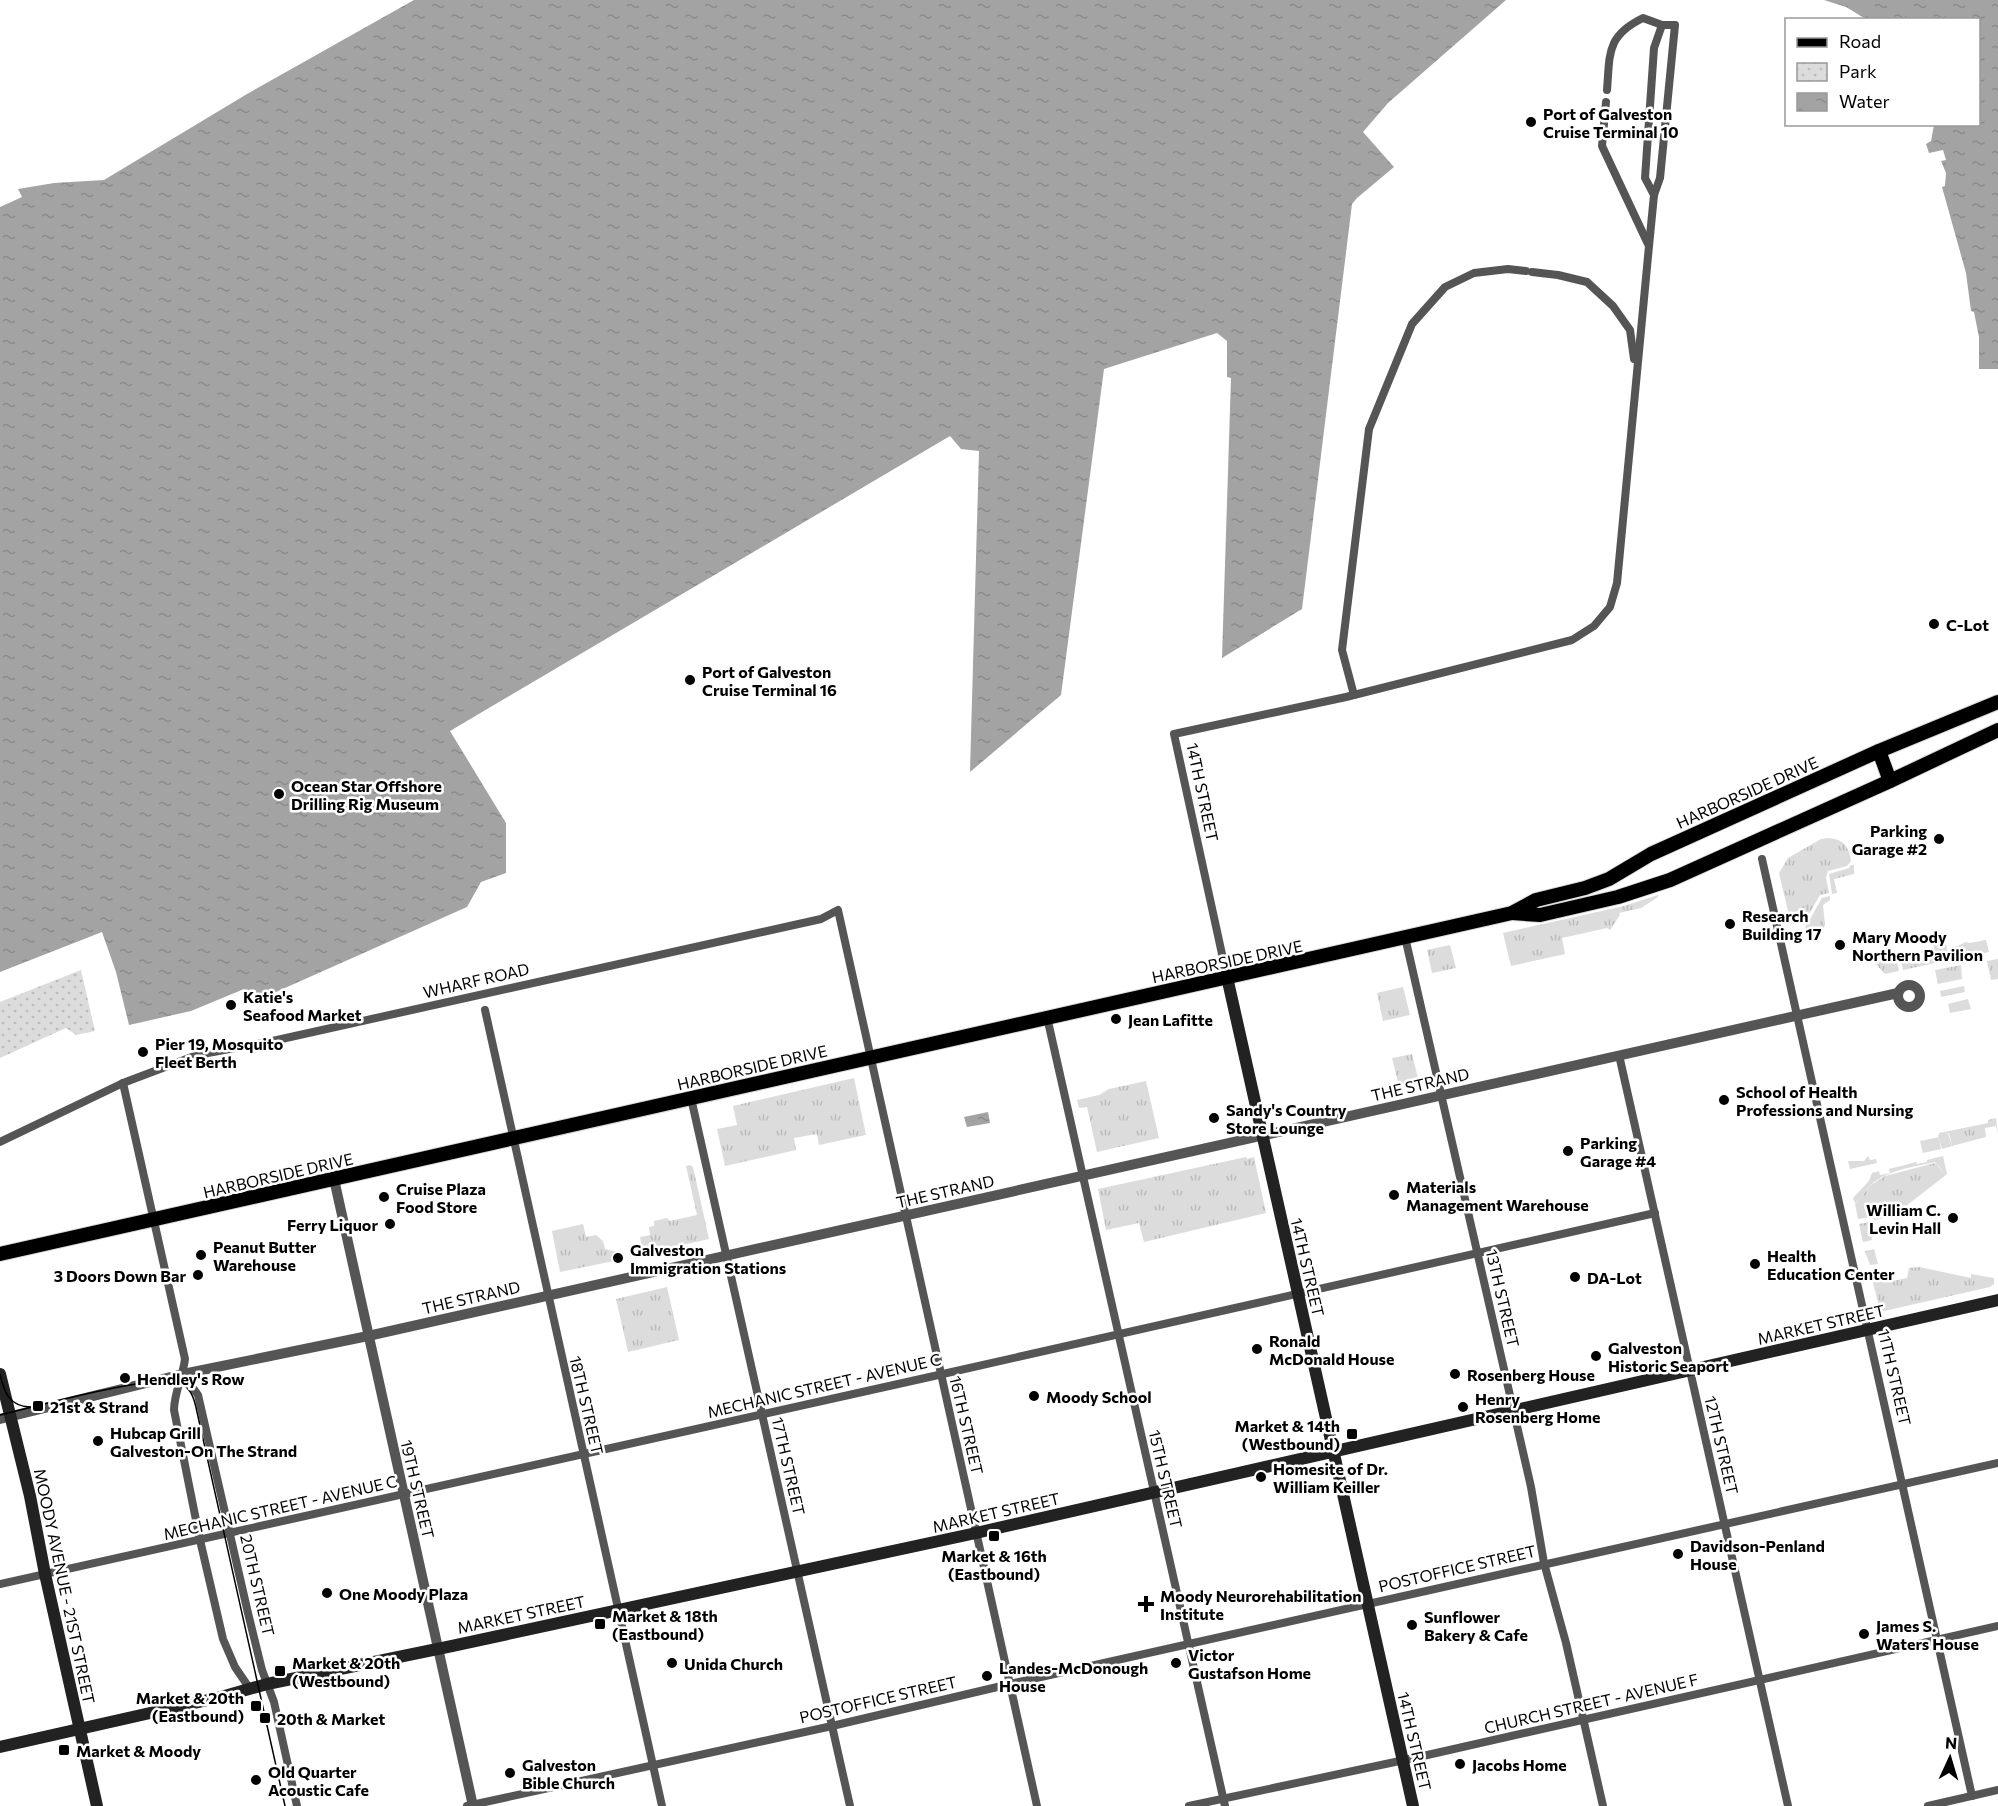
<svg xmlns="http://www.w3.org/2000/svg" width="1998" height="1806" viewBox="0 0 1998 1806" font-family="Commissioner,sans-serif">
  <style>
    .grass { fill: url(#grass-tufts) }
    .park { fill: url(#park-dots) }
    .garden { fill: #dcdcdc }
    .water { fill: url(#water-ripples) }
    .lines { fill: none; stroke-linecap: round; stroke-linejoin: round }
    .primary-casing { stroke: #dbdbdb; stroke-width: 16 }
    .minor { stroke: #555; stroke-width: 8 }
    .tertiary { stroke: #555; stroke-width: 10 }
    .secondary { stroke: #222; stroke-width: 12 }
    .primary { stroke: #000; stroke-width: 14 }
    .tram { stroke: #000; stroke-width: 1.5 }
    .poi-dot { fill: #000; stroke: #fff; stroke-width: 2 }
    .labels { text-anchor: middle; dominant-baseline: central; stroke-width: 5; stroke-linejoin: round; paint-order: stroke }
    .poi-label { font-size: 16px; font-weight: bold; fill: #000; stroke: #fff; text-anchor: start }
    .street-label { font-size: 16px; fill: #000; stroke: #fff }
  </style>
  <defs>
    <pattern id="grass-tufts" width="24" height="20" patternUnits="userSpaceOnUse" patternTransform="scale(1.5)"><rect width="24" height="20" fill="#dcdcdc"/><path d="M3 7l-1-3M5 7V3M7 7l1-3M15 17l-1-3M17 17v-4M19 17l1-3" fill="none" stroke="#bbb"/></pattern>
    <pattern id="park-dots" width="8" height="8" patternUnits="userSpaceOnUse" patternTransform="scale(1.5)"><rect width="8" height="8" fill="#dcdcdc"/><path d="M2 2h.1M6 6h.1" fill="none" stroke="#bbb" stroke-width="1.8" stroke-linecap="round"/></pattern>
    <pattern id="water-ripples" width="26" height="14" patternUnits="userSpaceOnUse" patternTransform="scale(1.5)"><rect width="26" height="14" fill="#a3a3a3"/><path d="M2 4q2-2 4 0t4 0M15 11q2-2 4 0t4 0" fill="none" stroke="#8b8b8b"/></pattern>
  </defs>
  <rect width="100%" height="100%" fill="#fff"/>
  <g class="grass">
    <path d="M1828,838c15,1 21,8 23,23l-4,5 -19,5 -2,6 3,16 -9,2 -15,26 -14,3 -12,-51 9,-15 33,-19z"/>
    <path d="M1851,865h3v9l-20,5 3,14 -5,1 -3,-20 20,-6z"/>
    <path d="M1658,895v2l-17,11 -22,5 1,2 -10,15 -3,-2 -45,10 3,16 -54,12 -8,-33 121,-27z"/>
    <path d="M1830,896v4l-7,5 2,20 -7,12 1,6 -17,-10 20,-35z"/>
    <path d="M1932,939h3l2,7 9,-2 3,16 -46,10 -2,-9 11,-2v-5l22,-6z"/>
    <path d="M1986,940l3,12 -31,7 -6,-3 -1,-7 15,-7 4,1z"/>
    <path d="M1450,945l6,23 -24,5 -5,-23z"/>
    <path d="M1889,959l1,4 7,-1 2,9 -14,3 -11,-12z"/>
    <path d="M1998,959v20l-7,1 -4,-19z"/>
    <path d="M1961,965l1,14 -24,5 -3,-14z"/>
    <path d="M1964,986l1,6 -24,5 -1,-6z"/>
    <path d="M1403,987l7,28 -27,6 -6,-28z"/>
    <path d="M1968,999l3,10 -21,4 -2,-9z"/>
    <path d="M1412,1054l7,28 -20,4 -7,-28z"/>
    <path d="M854,1078l12,57 -47,10 -2,-11 -23,4 2,12 -71,16 -8,-37 20,-4 -4,-19z"/>
    <path d="M1146,1081l13,57 -62,14 -10,-45 -8,1 -2,-8 22,-5 10,-6z"/>
    <path d="M1996,1118l2,16 -2,-8 -11,2 1,9 -34,9 -3,-13 -10,2v-2l49,-10v-3z"/>
    <path d="M1939,1137l2,12 -18,4 -3,-12z"/>
    <path d="M1246,1157l1,2 7,-2 12,56 -122,29 -5,-19 -33,7 -8,-41z"/>
    <path d="M1935,1163l11,12 -53,41 -18,4 -4,-3 -13,2 -3,-15 16,-19 14,-9z"/>
    <path d="M690,1165l3,2 16,72 -66,15 -3,-17 10,-2 -1,-8 5,-1v-5l13,-3 3,3 27,-6 -11,-49z"/>
    <path d="M1869,1222l3,18 -9,2 -4,-18z"/>
    <path d="M583,1224l3,13 10,-2 7,6 2,8 12,3 2,8 -59,12 -8,-41z"/>
    <path d="M1874,1249l4,15 -8,1 -5,-14z"/>
    <path d="M1919,1267l52,11v-4l23,4v6l-4,3 -106,24 -4,-1 -8,-31 1,-4h9l6,7 19,-4 2,-10z"/>
    <path d="M667,1287l12,53 -51,12 -12,-53z"/>
  </g>
  <path class="park" d="M81,970l14,61 -19,4 -10,-7 -66,30v-56z"/>
  <g class="garden">
    <path d="M1948,1133l4,13 -10,3 -4,-14z"/>
    <path d="M1868,1156l2,4 6,-1 1,4 -27,6 -2,-8h16z"/>
    <path d="M1943,1156l4,18 -1,1 -11,-13c-20,5 -49,8 -64,23 -6,6 -10,14 -16,18l-2,-5 16,-17 3,-8 7,-2 1,4 10,-2 -1,-4 27,-7 1,2 10,-2v-2z"/>
  </g>
  <g class="water">
    <path d="M414,0h1092l-118,103 -25,29 31,35 -37,31 -5,6 -50,405 -80,49 9,-280 -4,-1v-36l-10,-8 -113,36 -43,326 -91,77 9,-321 -18,-2 -11,-13 -500,295 56,92v50l-25,9 -14,25 -216,96 -7,-14 -53,22 -62,14 -13,-53 -14,-40 -102,40v-765l22,-10 -4,-8 36,-6 50,-3 143,-86z"/>
    <path d="M1824,0h174v369h-19v-32l-5,-25 -3,-1 -5,-38 -24,-86 3,-1 1,-13 -5,-12 5,-1 -3,-10 -14,3 -3,-9 5,-3 3,-16 44,-1v-104l-112,-1 -20,-12z"/>
    <path d="M988,1112l2,11 -23,4 -3,-10z"/>
  </g>
  <g class="lines">
    <defs>
      <g id="primary">
        <path d="M1879,751l11,30"/>
        <path d="M1512,913l28,2 78,-18 52,-17 220,-99 108,-51"/>
        <path d="M0,1254l1512,-341 24,-13 49,-12 24,-9 42,-25 228,-103 119,-49"/>
      </g>
    </defs>
    <use href="#primary" class="primary-casing"/>
    <g class="minor">
      <path d="M1606,102l-4,44 46,98"/>
      <path d="M1654,195l-9,-17 9,-130 8,-23"/>
      <path d="M1532,272l26,3 29,7 26,24 17,24 4,29"/>
      <path d="M1354,695l-12,-45 27,-221 43,-105 33,-37 29,-14 34,-4 18,2"/>
      <path d="M1762,859l210,937"/>
      <path d="M1405,937l126,550 13,76 22,80 37,163"/>
      <path d="M1227,977l-53,-243 172,-37 226,-57 22,-14 16,-19 7,-24 32,-337 5,-51 6,-17 15,-153h-13l-19,-7c-37,18 -33,36 -36,72"/>
      <path d="M485,1010l177,796"/>
      <path d="M1047,1017l178,789"/>
      <path d="M1619,1055l169,751"/>
      <path d="M123,1083l62,276c-2,17 -11,34 -11,51l26,130 23,99 12,28 15,22"/>
      <path d="M691,1098l159,708"/>
      <path d="M0,1142l123,-59 74,-28 71,-13 553,-123 17,-9 199,896"/>
      <path d="M183,1374l15,21 50,218 14,57 12,32 23,104"/>
      <path d="M0,1584l925,-206 730,-165"/>
      <path d="M467,1806l365,-80 178,-42 988,-221"/>
      <path d="M1189,1806l234,-50 575,-130"/>
      <path d="M1928,1806l70,-16"/>
    </g>
    <g class="tertiary">
      <circle cx="1909" cy="996" r="11"/>
      <path d="M334,1179l139,627"/>
      <path d="M0,1419l183,-45 185,-38 1530,-343"/>
    </g>
    <g class="secondary">
      <path d="M1227,977l186,829"/>
      <path d="M0,1374l30,122 15,78 52,232"/>
      <path d="M0,1747l221,-50 46,-13 185,-38 524,-113 1022,-233"/>
    </g>
    <use href="#primary" class="primary"/>
    <g class="tram">
      <path d="M0,1374c4,18 9,32 30,33"/>
      <path d="M0,1415c31,-7 160,-44 182,-31 10,5 13,18 15,28l88,394"/>
    </g>
  </g>
  <g class="poi-dot">
    <circle cx="1531" cy="122" r="6"/>
    <circle cx="1934" cy="624" r="6"/>
    <circle cx="690" cy="680" r="6"/>
    <circle cx="279" cy="794" r="6"/>
    <circle cx="1939" cy="839" r="6"/>
    <circle cx="1730" cy="924" r="6"/>
    <circle cx="1840" cy="945" r="6"/>
    <circle cx="231" cy="1005" r="6"/>
    <circle cx="1116" cy="1019" r="6"/>
    <circle cx="143" cy="1052" r="6"/>
    <circle cx="1724" cy="1100" r="6"/>
    <circle cx="1214" cy="1118" r="6"/>
    <circle cx="1568" cy="1151" r="6"/>
    <circle cx="1394" cy="1195" r="6"/>
    <circle cx="384" cy="1197" r="6"/>
    <circle cx="1953" cy="1218" r="6"/>
    <circle cx="390" cy="1224" r="6"/>
    <circle cx="201" cy="1255" r="6"/>
    <circle cx="618" cy="1258" r="6"/>
    <circle cx="1755" cy="1264" r="6"/>
    <circle cx="198" cy="1275" r="6"/>
    <circle cx="1575" cy="1277" r="6"/>
    <circle cx="1257" cy="1349" r="6"/>
    <circle cx="1596" cy="1356" r="6"/>
    <circle cx="1455" cy="1374" r="6"/>
    <circle cx="125" cy="1378" r="6"/>
    <circle cx="1034" cy="1396" r="6"/>
    <rect x="32" y="1400" width="12" height="12" rx="3"/>
    <circle cx="1463" cy="1407" r="6"/>
    <rect x="1346" y="1428" width="12" height="12" rx="3"/>
    <circle cx="98" cy="1441" r="6"/>
    <circle cx="1261" cy="1477" r="6"/>
    <rect x="988" y="1530" width="12" height="12" rx="3"/>
    <circle cx="1678" cy="1554" r="6"/>
    <circle cx="327" cy="1593" r="6"/>
    <path d="M1143 1595h6v6h6v6h-6v6h-6v-6h-6v-6h6z"/>
    <rect x="594" y="1618" width="12" height="12" rx="3"/>
    <circle cx="1412" cy="1625" r="6"/>
    <circle cx="1864" cy="1634" r="6"/>
    <circle cx="672" cy="1663" r="6"/>
    <circle cx="1176" cy="1663" r="6"/>
    <rect x="274" y="1665" width="12" height="12" rx="3"/>
    <circle cx="987" cy="1676" r="6"/>
    <rect x="250" y="1700" width="12" height="12" rx="3"/>
    <rect x="259" y="1712" width="12" height="12" rx="3"/>
    <rect x="58" y="1744" width="12" height="12" rx="3"/>
    <circle cx="1460" cy="1764" r="6"/>
    <circle cx="510" cy="1773" r="6"/>
    <circle cx="256" cy="1780" r="6"/>
  </g>
  <g class="labels">
    <g class="poi-label">
      <text x="1543" y="113">Port of Galveston<tspan x="1543" dy="18">Cruise Terminal 10</tspan></text>
      <text x="1946" y="624">C-Lot</text>
      <text x="702" y="671">Port of Galveston<tspan x="702" dy="18">Cruise Terminal 16</tspan></text>
      <text x="291" y="785">Ocean Star Offshore<tspan x="291" dy="18">Drilling Rig Museum</tspan></text>
      <text x="1927" y="830" text-anchor="end">Parking<tspan x="1927" dy="18">Garage #2</tspan></text>
      <text x="1742" y="915">Research<tspan x="1742" dy="18">Building 17</tspan></text>
      <text x="1852" y="936">Mary Moody<tspan x="1852" dy="18">Northern Pavilion</tspan></text>
      <text x="243" y="996">Katie's<tspan x="243" dy="18">Seafood Market</tspan></text>
      <text x="1128" y="1019">Jean Lafitte</text>
      <text x="155" y="1043">Pier 19, Mosquito<tspan x="155" dy="18">Fleet Berth</tspan></text>
      <text x="1736" y="1091">School of Health<tspan x="1736" dy="18">Professions and Nursing</tspan></text>
      <text x="1226" y="1109">Sandy's Country<tspan x="1226" dy="18">Store Lounge</tspan></text>
      <text x="1580" y="1142">Parking<tspan x="1580" dy="18">Garage #4</tspan></text>
      <text x="1406" y="1186">Materials<tspan x="1406" dy="18">Management Warehouse</tspan></text>
      <text x="396" y="1188">Cruise Plaza<tspan x="396" dy="18">Food Store</tspan></text>
      <text x="1941" y="1209" text-anchor="end">William C.<tspan x="1941" dy="18">Levin Hall</tspan></text>
      <text x="378" y="1224" text-anchor="end">Ferry Liquor</text>
      <text x="213" y="1246">Peanut Butter<tspan x="213" dy="18">Warehouse</tspan></text>
      <text x="630" y="1249">Galveston<tspan x="630" dy="18">Immigration Stations</tspan></text>
      <text x="1767" y="1255">Health<tspan x="1767" dy="18">Education Center</tspan></text>
      <text x="186" y="1275" text-anchor="end">3 Doors Down Bar</text>
      <text x="1587" y="1277">DA-Lot</text>
      <text x="1269" y="1340">Ronald<tspan x="1269" dy="18">McDonald House</tspan></text>
      <text x="1608" y="1347">Galveston<tspan x="1608" dy="18">Historic Seaport</tspan></text>
      <text x="1467" y="1374">Rosenberg House</text>
      <text x="137" y="1378">Hendley's Row</text>
      <text x="1046" y="1396">Moody School</text>
      <text x="1475" y="1398">Henry<tspan x="1475" dy="18">Rosenberg Home</tspan></text>
      <text x="50" y="1406">21st &amp; Strand</text>
      <text x="1340" y="1425" text-anchor="end">Market &amp; 14th<tspan x="1340" dy="18">(Westbound)</tspan></text>
      <text x="110" y="1432">Hubcap Grill<tspan x="110" dy="18">Galveston-On The Strand</tspan></text>
      <text x="1273" y="1468">Homesite of Dr.<tspan x="1273" dy="18">William Keiller</tspan></text>
      <text x="1690" y="1545">Davidson-Penland<tspan x="1690" dy="18">House</tspan></text>
      <text x="994" y="1555" text-anchor="middle">Market &amp; 16th<tspan x="994" dy="18">(Eastbound)</tspan></text>
      <text x="339" y="1593">One Moody Plaza</text>
      <text x="1160" y="1595">Moody Neurorehabilitation<tspan x="1160" dy="18">Institute</tspan></text>
      <text x="612" y="1615">Market &amp; 18th<tspan x="612" dy="18">(Eastbound)</tspan></text>
      <text x="1424" y="1616">Sunflower<tspan x="1424" dy="18">Bakery &amp; Cafe</tspan></text>
      <text x="1876" y="1625">James S.<tspan x="1876" dy="18">Waters House</tspan></text>
      <text x="1188" y="1654">Victor<tspan x="1188" dy="18">Gustafson Home</tspan></text>
      <text x="292" y="1662">Market &amp; 20th<tspan x="292" dy="18">(Westbound)</tspan></text>
      <text x="684" y="1663">Unida Church</text>
      <text x="999" y="1667">Landes-McDonough<tspan x="999" dy="18">House</tspan></text>
      <text x="244" y="1697" text-anchor="end">Market &amp; 20th<tspan x="244" dy="18">(Eastbound)</tspan></text>
      <text x="277" y="1718">20th &amp; Market</text>
      <text x="76" y="1750">Market &amp; Moody</text>
      <text x="522" y="1764">Galveston<tspan x="522" dy="18">Bible Church</tspan></text>
      <text x="1472" y="1764">Jacobs Home</text>
      <text x="268" y="1771">Old Quarter<tspan x="268" dy="18">Acoustic Cafe</tspan></text>
    </g>
    <g class="street-label">
      <text transform="translate(1203 792) rotate(78)">14TH STREET</text>
      <text transform="translate(1747 792) rotate(-24)">HARBORSIDE DRIVE</text>
      <text transform="translate(1227 961) rotate(-12)">HARBORSIDE DRIVE</text>
      <text transform="translate(476 980) rotate(-13)">WHARF ROAD</text>
      <text transform="translate(752 1067) rotate(-13)">HARBORSIDE DRIVE</text>
      <text transform="translate(1420 1084) rotate(-13)">THE STRAND</text>
      <text transform="translate(278 1175) rotate(-13)">HARBORSIDE DRIVE</text>
      <text transform="translate(945 1191) rotate(-13)">THE STRAND</text>
      <text transform="translate(1308 1267) rotate(77)">14TH STREET</text>
      <text transform="translate(471 1297) rotate(-13)">THE STRAND</text>
      <text transform="translate(1503 1298) rotate(77)">13TH STREET</text>
      <text transform="translate(1821 1324) rotate(-13)">MARKET STREET</text>
      <text transform="translate(1895 1377) rotate(77)">11TH STREET</text>
      <text transform="translate(824 1385) rotate(-13)">MECHANIC STREET - AVENUE C</text>
      <text transform="translate(587 1405) rotate(77)">18TH STREET</text>
      <text transform="translate(967 1425) rotate(77)">16TH STREET</text>
      <text transform="translate(1722 1445) rotate(77)">12TH STREET</text>
      <text transform="translate(789 1466) rotate(77)">17TH STREET</text>
      <text transform="translate(1166 1479) rotate(77)">15TH STREET</text>
      <text transform="translate(418 1489) rotate(77)">19TH STREET</text>
      <text transform="translate(280 1507) rotate(-13)">MECHANIC STREET - AVENUE C</text>
      <text transform="translate(996 1512) rotate(-13)">MARKET STREET</text>
      <text transform="translate(1457 1568) rotate(-13)">POSTOFFICE STREET</text>
      <text transform="translate(258 1585) rotate(77)">20TH STREET</text>
      <text transform="translate(65 1586) rotate(78)">MOODY AVENUE - 21ST STREET</text>
      <text transform="translate(521 1614) rotate(-12)">MARKET STREET</text>
      <text transform="translate(878 1699) rotate(-13)">POSTOFFICE STREET</text>
      <text transform="translate(1591 1703) rotate(-13)">CHURCH STREET - AVENUE F</text>
      <text transform="translate(1415 1741) rotate(77)">14TH STREET</text>
    </g>
  </g>
  <rect x="1785" y="18" width="195" height="108" fill="#ffffff" stroke="#999999" stroke-width="1.5"/>
  <rect x="1797" y="38" width="30" height="9" fill="#000000" stroke="#999999" stroke-width="1.5"/>
  <text x="1839" y="48" font-size="18" fill="#000000">Road</text>
  <rect x="1797" y="63" width="30" height="18" fill="url(#park-dots)" stroke="#999999" stroke-width="1.5"/>
  <text x="1839" y="78" font-size="18" fill="#000000">Park</text>
  <rect x="1797" y="93" width="30" height="18" fill="url(#water-ripples)" stroke="#999999" stroke-width="1.5"/>
  <text x="1839" y="108" font-size="18" fill="#000000">Water</text>
  <g transform="translate(1950 1758) rotate(4)" stroke="#ffffff" stroke-width="4.5" paint-order="stroke">
  <path d="M0-4.5L10 22L0 15L-10 22Z" fill="#000000"/>
  <text y="-9" font-size="16" font-weight="bold" text-anchor="middle" fill="#000000">N</text>
  </g>
</svg>
